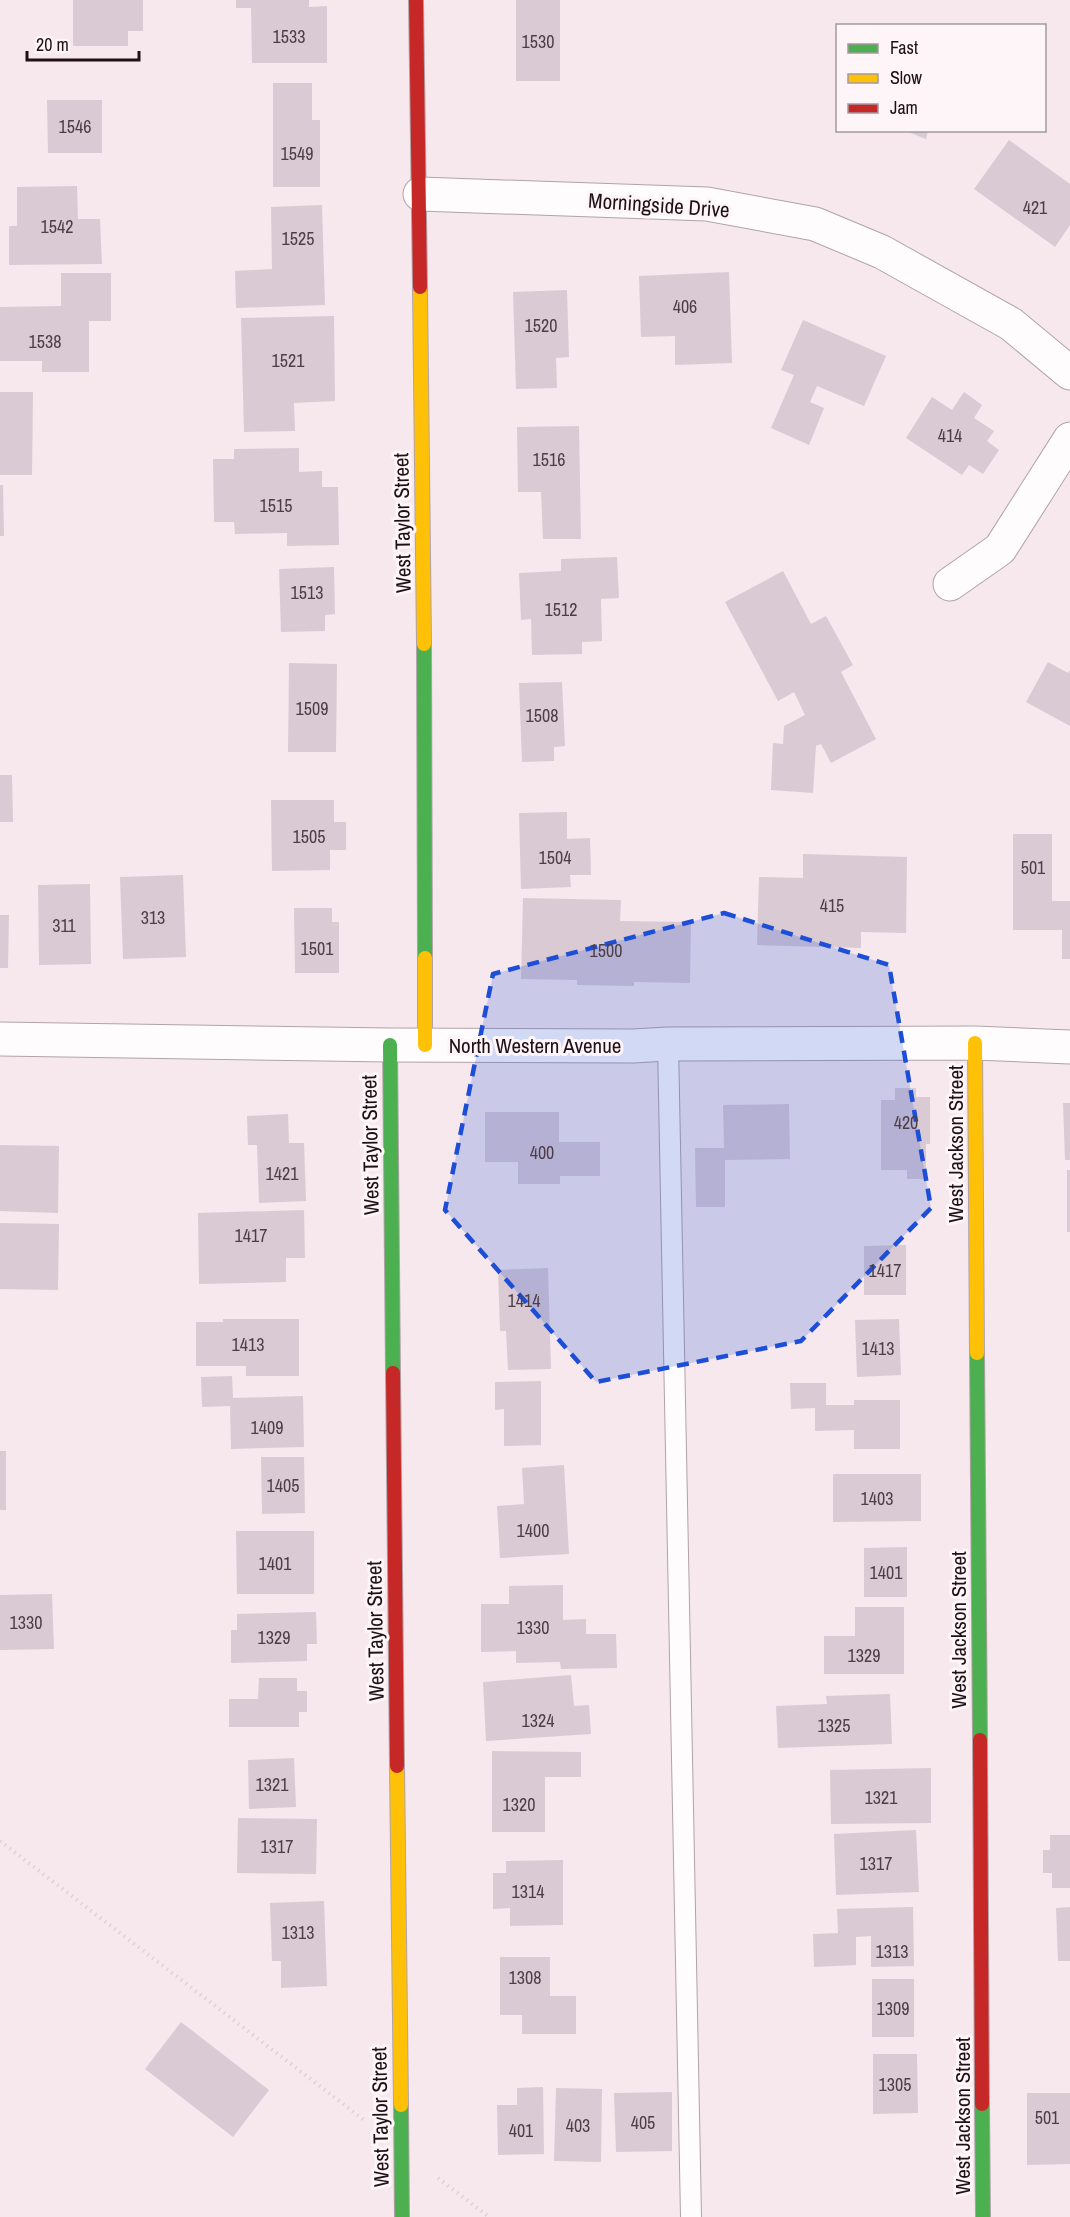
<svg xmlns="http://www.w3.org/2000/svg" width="1070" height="2217" viewBox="0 0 1070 2217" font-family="'Archivo Narrow',sans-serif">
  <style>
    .building { fill: #dacad4 }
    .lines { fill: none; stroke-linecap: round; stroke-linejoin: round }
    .lane-casing { stroke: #b1a3a8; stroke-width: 22 }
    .street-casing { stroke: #b1a3a8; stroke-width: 35 }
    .fast-casing { stroke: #b1a3a8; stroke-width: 16 }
    .slow-casing { stroke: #b1a3a8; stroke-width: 16 }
    .jam-casing { stroke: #b1a3a8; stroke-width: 16 }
    .path { stroke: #d9d5d7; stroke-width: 4; stroke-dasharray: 1.5 4.5; stroke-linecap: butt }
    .lane { stroke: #fefcfc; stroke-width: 20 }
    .street { stroke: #fefcfc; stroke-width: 33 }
    .fast { stroke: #4caf50; stroke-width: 14 }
    .slow { stroke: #ffc107; stroke-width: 14 }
    .jam { stroke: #c62828; stroke-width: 14 }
    .marked { fill: #1d4ed8; fill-opacity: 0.2; stroke: #1d4ed8; stroke-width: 4.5; stroke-dasharray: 12 8; stroke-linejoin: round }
    .labels { text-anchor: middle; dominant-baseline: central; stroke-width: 6; stroke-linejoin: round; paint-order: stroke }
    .number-label { font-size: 18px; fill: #4d3e46 }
    .street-label { font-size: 21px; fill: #1e1016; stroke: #fef5f8 }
  </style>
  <rect width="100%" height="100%" fill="#f6e8ed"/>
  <g class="building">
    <path d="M73,0h70v31h-15v15h-55z"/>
    <path d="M236,0h73v7l18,-1v57h-75l-1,-55h-15z"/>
    <rect x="516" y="0" width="44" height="81"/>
    <path d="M273,83h39v37h8v67h-47z"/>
    <path d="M47,100h55v53h-54z"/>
    <path d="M903,130h25l-2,9z"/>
    <path d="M1009,140l61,44v41l-15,22 -81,-58z"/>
    <path d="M77,186l1,33h22l2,45 -93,1v-39h8v-39z"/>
    <path d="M322,205l3,100 -89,3 -1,-37 37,-2 -1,-62z"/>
    <path d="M729,272l3,91 -57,2v-29l-34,1 -2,-61z"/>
    <path d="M61,273h50v48h-22v51h-47v-11h-42v-54l61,-1z"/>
    <path d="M567,290l2,67 -13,1 1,30 -41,1 -3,-97z"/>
    <path d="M334,316l1,85 -41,2 1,28 -51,1 -3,-114z"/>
    <path d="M803,320l83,36 -22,50 -47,-20 -7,16 14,6 -15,37 -38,-17 23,-53 -13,-5z"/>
    <path d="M0,392h33l-1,83h-32z"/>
    <path d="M964,392l18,13 -8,13 20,13 -7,10 12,9 -16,24 -14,-9 -7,10 -56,-37 26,-41 20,13z"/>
    <path d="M579,426l2,113h-38l-2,-47h-23l-1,-65z"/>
    <path d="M299,448v24l23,-1v16h16l1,58 -52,1v-13l-52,1 -1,-12h-20l-1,-63h21v-10z"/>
    <path d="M0,485h3l1,51h-4z"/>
    <path d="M617,557l2,41 -18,1 1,42 -20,1v12l-50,1 -1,-36 -10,1 -2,-47 42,-2v-12z"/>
    <path d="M334,567l1,47 -10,1v16l-44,1 -2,-63z"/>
    <path d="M783,571l28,53 15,-8 27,49 -12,7 35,67 -45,24 -10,-19 -5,2 -3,47 -42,-3 2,-47 10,1 1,-18 21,-11 -11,-23 -16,9 -53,-99z"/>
    <path d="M1048,662l20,11 2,-3v56l-44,-24z"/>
    <path d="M289,663l48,1 -1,88h-48z"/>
    <path d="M562,682l3,64 -11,1v14l-32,1 -3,-79z"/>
    <path d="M0,775h12l1,47h-13z"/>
    <path d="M271,800h63v22h12v28h-16v20l-58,1z"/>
    <path d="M567,812v27l23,-1 1,37h-21l1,12 -50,2 -2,-76z"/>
    <path d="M1013,834h39v67h18v58h-8v-29h-49z"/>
    <path d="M803,854l104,3 -1,76 -45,-1v16l-104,-3 2,-68 44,1z"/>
    <path d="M183,875l3,82 -63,2 -3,-82z"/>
    <path d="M90,884l1,80 -52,1 -1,-80z"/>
    <path d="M523,898l98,2 -1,21 71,1 -1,61 -56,-1v4l-57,-1v-5l-56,-1z"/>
    <path d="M294,908h38v14h7v51h-44z"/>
    <path d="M0,915h9l-1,53h-8z"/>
    <path d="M895,1088h21v9h14v47h-4v35h-19v-9h-26v-70h14z"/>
    <path d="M1063,1103h7v57h-5z"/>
    <path d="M789,1104l1,55 -65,1v47h-29l-1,-59h29l-1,-43z"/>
    <path d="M485,1112h74v30h41v34h-40v8h-42v-22h-33z"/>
    <path d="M288,1114l1,29h15l2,58 -47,2 -2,-58h-9l-1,-29z"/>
    <path d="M0,1145l59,1 -1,67 -58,-2z"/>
    <rect x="1067" y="1170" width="3" height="62"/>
    <path d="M304,1210l1,48h-19v24l-87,2 -1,-71z"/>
    <path d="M0,1223l59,1 -1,66 -58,-1z"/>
    <path d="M906,1245v50h-42v-49z"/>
    <path d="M548,1268l3,101 -43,1 -2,-39h-6l-2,-61z"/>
    <path d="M223,1319h76v57h-53v-10h-50v-44h27z"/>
    <path d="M899,1319l2,56 -44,2 -2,-57z"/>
    <path d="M232,1376l1,22 70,-2 1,51 -73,2 -1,-43 -28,1 -1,-30z"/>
    <path d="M541,1381v64l-37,1v-37l-9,1v-28z"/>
    <path d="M790,1383h36v22h28v-5h46v49h-46v-19l-39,1v-23l-24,1z"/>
    <rect x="0" y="1451" width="6" height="59"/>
    <path d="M261,1457h43l1,56 -43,1z"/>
    <path d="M564,1465l5,89 -69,4 -3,-52 27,-2 -2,-36z"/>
    <path d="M833,1474h88v47l-88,1z"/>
    <path d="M236,1531h78v63h-77z"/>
    <path d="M907,1547v50h-43v-49z"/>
    <path d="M563,1585v35l23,-1v15h30l1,34 -56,1 -1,-7 -44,1v-12l-35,1v-48h28v-18z"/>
    <path d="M52,1594l2,55 -54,1v-55z"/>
    <path d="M855,1607h49v67h-80v-38h31z"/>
    <path d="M316,1612l1,32h-10v17l-76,2v-33h6v-16z"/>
    <path d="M571,1675l3,31 15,-1 2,29 -105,7 -3,-59z"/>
    <path d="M259,1678h38v13h10v21h-8v15h-70v-28h29z"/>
    <path d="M890,1694l2,50 -114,4 -2,-42 51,-2 -1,-8z"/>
    <path d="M492,1751l89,1v25h-36v55h-53z"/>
    <path d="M294,1758l2,49 -47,2 -1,-49z"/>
    <path d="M931,1768v55l-100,1 -1,-54z"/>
    <path d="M238,1818l79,1 -1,55 -79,-1z"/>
    <path d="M916,1830l3,62 -83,3 -2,-61z"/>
    <path d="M1050,1835h20v53h-18v-15h-9v-23h7z"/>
    <path d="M563,1860v65l-53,1v-18l-17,1v-36h13v-12z"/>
    <path d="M324,1901l3,85 -46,2v-27h-9l-2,-58z"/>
    <path d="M913,1907l1,59 -43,1v-31l-15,1v28l-42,2 -1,-33 25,-1 -1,-24z"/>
    <path d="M1070,1907v54h-12l-2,-53z"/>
    <path d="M500,1957h50v39h26v38h-54v-19h-22z"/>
    <rect x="872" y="1979" width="42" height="58"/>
    <path d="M181,2022l88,68 -36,47 -88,-68z"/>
    <path d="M873,2054h44l1,59 -45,1z"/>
    <path d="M543,2087l1,67 -46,1 -1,-50h20v-17z"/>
    <path d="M556,2088l46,1 -1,73 -47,-1z"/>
    <path d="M672,2092v59l-56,1 -2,-59z"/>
    <path d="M1027,2093h43v71l-43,1z"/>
  </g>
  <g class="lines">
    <defs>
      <path id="lane" d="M668,1044l23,1173"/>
      <g id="street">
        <path d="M420,194l287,10 108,20 67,28 129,72 59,49"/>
        <path d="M950,584l50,-35 70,-110"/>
        <path d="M0,1039l390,6 243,1 35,-2 307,-1 95,4"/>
      </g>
      <g id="fast">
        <path d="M424,644l1,314"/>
        <path d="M390,1045l3,328"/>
        <path d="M977,1353l3,387"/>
        <path d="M982,2104l1,113"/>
        <path d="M401,2105l1,112"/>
      </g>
      <g id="slow">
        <path d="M420,287l4,357"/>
        <path d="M425,958v87"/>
        <path d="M975,1043l2,310"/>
        <path d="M397,1766l4,339"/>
      </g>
      <g id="jam">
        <path d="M416,0l4,287"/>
        <path d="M393,1373l4,393"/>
        <path d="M980,1740l2,364"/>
      </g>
    </defs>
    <use href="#lane" class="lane-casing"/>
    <use href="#street" class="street-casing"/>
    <use href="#fast" class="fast-casing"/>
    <use href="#slow" class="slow-casing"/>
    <use href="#jam" class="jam-casing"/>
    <g class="path">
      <path d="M0,1841l364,279"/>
      <path d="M438,2178l51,39"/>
    </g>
    <use href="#lane" class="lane"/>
    <use href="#street" class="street"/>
    <use href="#fast" class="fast"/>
    <use href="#slow" class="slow"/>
    <use href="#jam" class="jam"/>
  </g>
  <path class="marked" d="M724,913l165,52 42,243 -130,133 -205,41 -151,-172 48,-236z"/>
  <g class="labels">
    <g class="number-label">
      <text x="289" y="36">1533</text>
      <text x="538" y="41">1530</text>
      <text x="75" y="126">1546</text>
      <text x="297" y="153">1549</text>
      <text x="1035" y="207">421</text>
      <text x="57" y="226">1542</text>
      <text x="298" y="238">1525</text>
      <text x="685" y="306">406</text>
      <text x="541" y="325">1520</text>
      <text x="45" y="341">1538</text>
      <text x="288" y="360">1521</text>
      <text x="950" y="435">414</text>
      <text x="549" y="459">1516</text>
      <text x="276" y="505">1515</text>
      <text x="307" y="592">1513</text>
      <text x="561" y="609">1512</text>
      <text x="312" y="708">1509</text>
      <text x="542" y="715">1508</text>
      <text x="309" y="836">1505</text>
      <text x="555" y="857">1504</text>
      <text x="1033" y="867">501</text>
      <text x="832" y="905">415</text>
      <text x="153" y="917">313</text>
      <text x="64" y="925">311</text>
      <text x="317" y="948">1501</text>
      <text x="606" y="950">1500</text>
      <text x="906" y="1122">420</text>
      <text x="542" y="1152">400</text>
      <text x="282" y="1173">1421</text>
      <text x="251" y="1235">1417</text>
      <text x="885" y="1270">1417</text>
      <text x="524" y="1300">1414</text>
      <text x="248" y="1344">1413</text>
      <text x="878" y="1348">1413</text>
      <text x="267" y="1427">1409</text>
      <text x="283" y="1485">1405</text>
      <text x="877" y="1498">1403</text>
      <text x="533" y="1530">1400</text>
      <text x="275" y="1563">1401</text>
      <text x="886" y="1572">1401</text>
      <text x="26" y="1622">1330</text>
      <text x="533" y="1627">1330</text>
      <text x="274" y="1637">1329</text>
      <text x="864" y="1655">1329</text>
      <text x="538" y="1720">1324</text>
      <text x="834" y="1725">1325</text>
      <text x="272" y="1784">1321</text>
      <text x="881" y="1797">1321</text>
      <text x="519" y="1804">1320</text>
      <text x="277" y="1846">1317</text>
      <text x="876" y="1863">1317</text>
      <text x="528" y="1891">1314</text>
      <text x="298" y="1932">1313</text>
      <text x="892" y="1951">1313</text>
      <text x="525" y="1977">1308</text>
      <text x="893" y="2008">1309</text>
      <text x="895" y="2084">1305</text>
      <text x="1047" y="2117">501</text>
      <text x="643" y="2122">405</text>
      <text x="578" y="2125">403</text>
      <text x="521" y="2130">401</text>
    </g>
    <g class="street-label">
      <text transform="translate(659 205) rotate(4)">Morningside Drive</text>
      <text transform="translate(402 523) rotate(-91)">West Taylor Street</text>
      <text x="535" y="1045">North Western Avenue</text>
      <text transform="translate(955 1144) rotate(-90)">West Jackson Street</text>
      <text transform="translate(370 1145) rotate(-91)">West Taylor Street</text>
      <text transform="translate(958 1630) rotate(-90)">West Jackson Street</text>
      <text transform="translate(375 1631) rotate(-91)">West Taylor Street</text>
      <text transform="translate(962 2116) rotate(-90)">West Jackson Street</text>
      <text transform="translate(380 2117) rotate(-91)">West Taylor Street</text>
    </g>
  </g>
  <rect x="836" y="24" width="210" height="108" fill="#fef5f8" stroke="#a4999e" stroke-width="1.5"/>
  <rect x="848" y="44" width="30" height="9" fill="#4caf50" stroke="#a4999e" stroke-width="1.5"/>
  <text x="890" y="54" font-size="18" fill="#1e1016">Fast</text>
  <rect x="848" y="74" width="30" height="9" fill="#ffc107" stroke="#a4999e" stroke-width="1.5"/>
  <text x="890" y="84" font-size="18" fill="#1e1016">Slow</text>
  <rect x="848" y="104" width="30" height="9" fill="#c62828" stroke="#a4999e" stroke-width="1.5"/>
  <text x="890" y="114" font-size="18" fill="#1e1016">Jam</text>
  <path d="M27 51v9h112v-9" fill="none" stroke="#1e1016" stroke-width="3"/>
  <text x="36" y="51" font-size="18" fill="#1e1016" stroke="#fef5f8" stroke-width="4.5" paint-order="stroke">20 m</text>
</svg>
